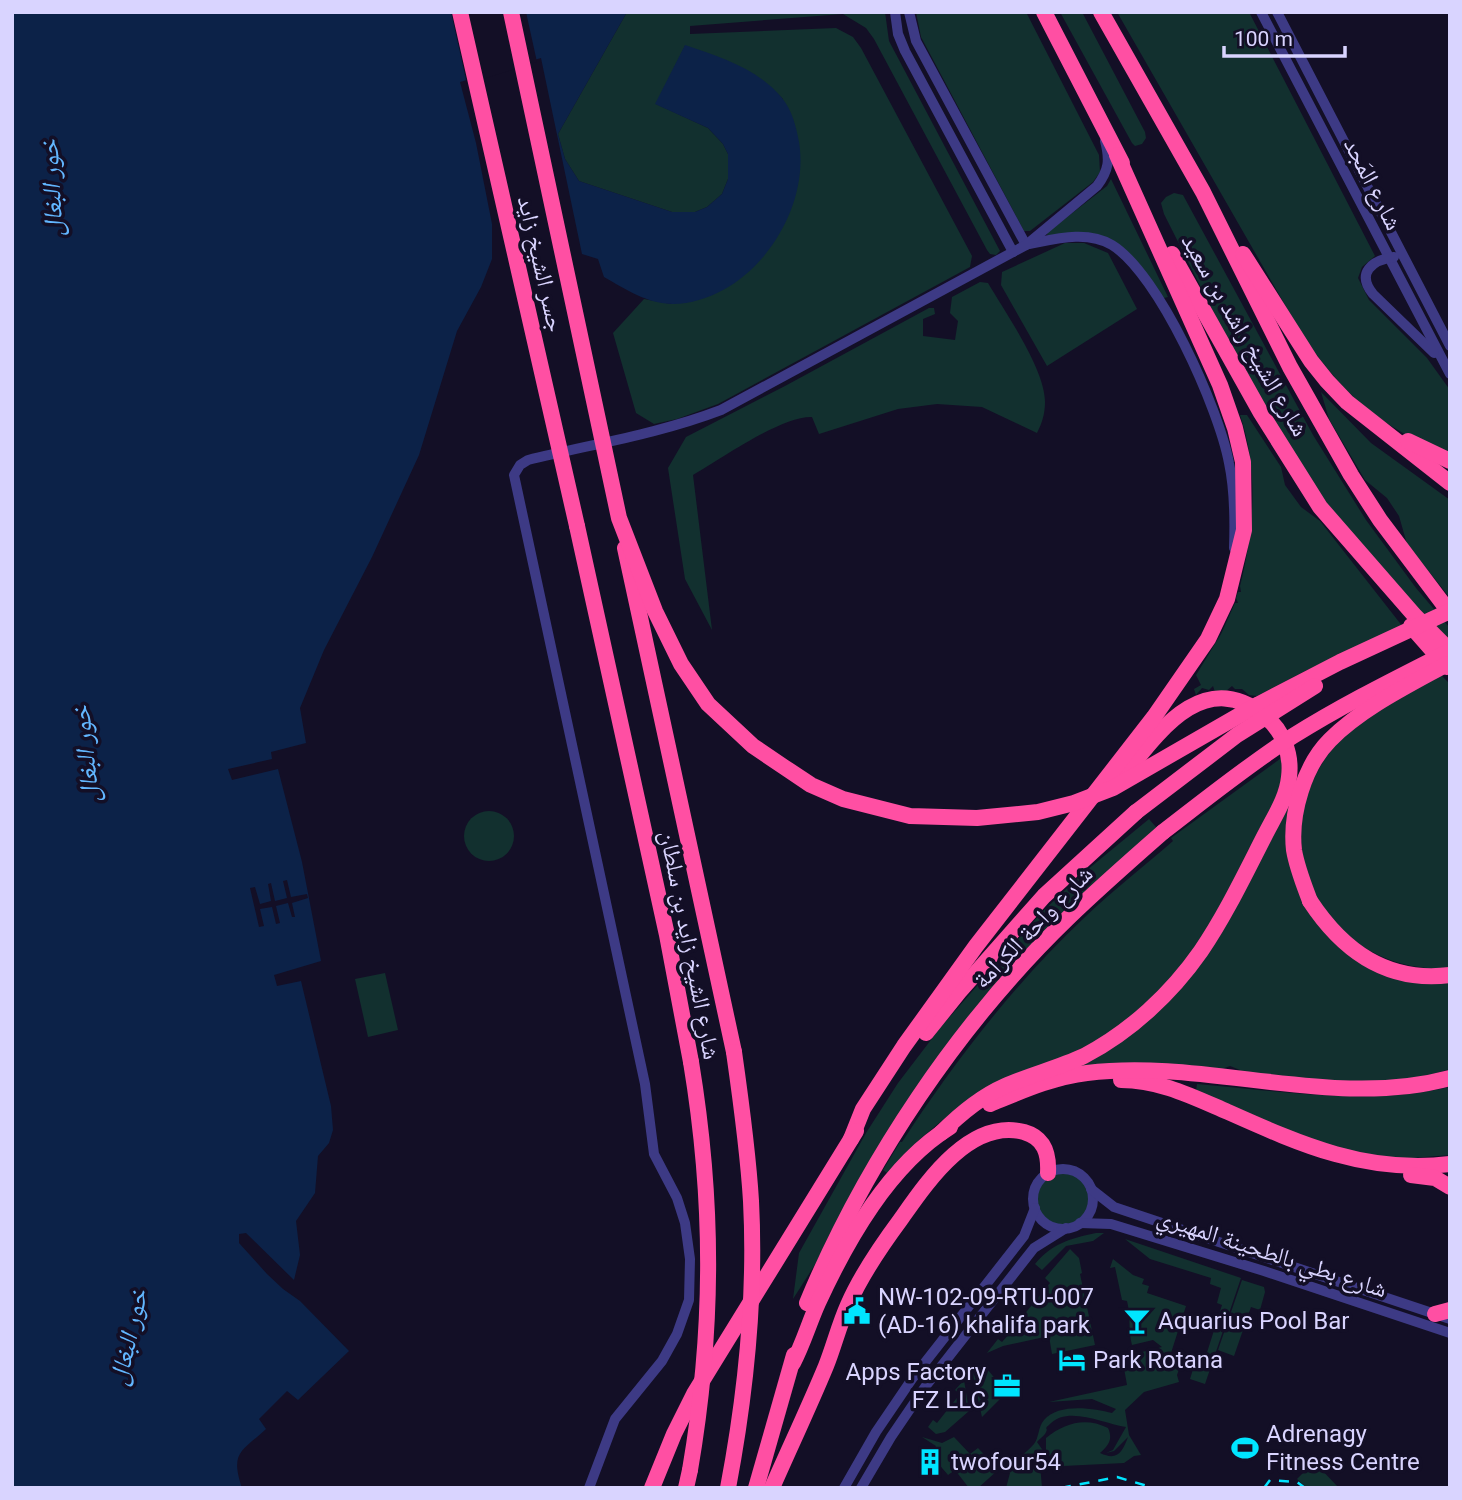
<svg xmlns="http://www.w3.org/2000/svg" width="1462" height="1500" viewBox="0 0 1462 1500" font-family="Roboto,'Noto Naskh Arabic',sans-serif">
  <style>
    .green { fill: #12302f }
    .water { fill: #0c2248 }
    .pier { fill: #130f26 }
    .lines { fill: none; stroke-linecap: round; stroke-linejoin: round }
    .minor { stroke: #3d3a85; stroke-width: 10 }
    .highway { stroke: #ff4fa3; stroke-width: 16 }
    .rail { stroke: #00e5ff; stroke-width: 2.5; stroke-dasharray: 10 9; stroke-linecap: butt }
    .highway-bridge { stroke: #ff4fa3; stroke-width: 16 }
    .labels { text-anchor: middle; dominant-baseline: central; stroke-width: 7; stroke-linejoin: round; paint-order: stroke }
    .street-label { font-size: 24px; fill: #d9d4ff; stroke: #130f26 }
    .poi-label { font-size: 24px; fill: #d9d4ff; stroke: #130f26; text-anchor: start }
    .water-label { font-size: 26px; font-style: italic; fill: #62b6ff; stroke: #130f26 }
  </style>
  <rect width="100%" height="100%" fill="#130f26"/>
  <g class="green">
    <path d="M627,12h258l4,29 111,210 -4,4 -6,-1 -3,-4 -113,-211 -8,-11 -23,-14 -153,12v8l146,-6 17,9 8,11 111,208 -2,11 -252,137 -41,15 -23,5 -18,-11 -23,-80 31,-34 27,5 112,-205c-29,-28 -60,-41 -98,-53l-29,58 52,24 15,16 5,10v25l-6,15 -15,13 -12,5h-23l-93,-31 -14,-22 -7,-25z"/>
    <path d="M916,12h110l73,143 1,17 -7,10 -63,49h-6l-103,-194z"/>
    <path d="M1060,12h22l63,120 1,6 -4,6 -7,2 -3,-3z"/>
    <path d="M1117,12h132l126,244 -13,11 -4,11 11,22 58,58 23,32v63c-69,-22 -111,-63 -150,-122z"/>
    <path d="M1111,179l57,118 -4,1 -49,-56 -68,-7 1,-3 59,-46z"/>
    <path d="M1174,193l9,2 130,240 53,85 50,68 34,40v21c-56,-64 -115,-127 -160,-200 -47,-75 -86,-156 -126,-235l-3,-11 5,-6z"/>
    <path d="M1065,243h19l24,10 29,56 -90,57 -46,-81 1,-13z"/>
    <path d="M980,282l8,1c17,29 57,86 57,119 0,12 -3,21 -8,31l-55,-26 -45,-3 -39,5 -79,25 -7,-17c-31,-1 -91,42 -119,58l19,155 -27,-51 -17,-111 18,-31 99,-51 144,-78h5l1,6 -12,5v17l32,4 3,-19 -8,-8 2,-16z"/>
    <path d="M1321,392l50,51 79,57v98l-43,-54 -8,-28 -12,-18 -22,-18 -36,-61z"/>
    <path d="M1240,415h7l34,52 4,18 16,22 19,14 83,106 -98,44 -48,25 -8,-1 -7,-6h-7l-3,-3 -6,5 -11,1 -2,-6 -4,4 -7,-2 -6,7 -2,-6 7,-4 -5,-10 25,-41 14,-31h3l-2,-5 2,-6h3l-1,-6c14,-56 19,-115 0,-171z"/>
    <path d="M1441,675l9,9v284c-114,8 -190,-112 -125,-209 24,-37 78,-64 116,-84z"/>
    <path d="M1284,756l1,25 -47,96 -44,73 -36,44 -48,40 -159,79 -31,26 -33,34 -4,-3 17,-28h2c52,-80 113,-159 182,-224 28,-27 59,-51 89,-77l-2,-3z"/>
    <path d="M1291,798l20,117 15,19 17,16 107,31v88c-68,22 -142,9 -212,3l2,-2 -10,-4 -11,4 -96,-7 -46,4 74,-49z"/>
    <circle cx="489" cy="836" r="25"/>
    <path d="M1149,819l14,16 -96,81 -135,154 -101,161 -15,32 -23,36 6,-46 67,-120 32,-50 42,-55 101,-115 40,-38z"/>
    <path d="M385,973l13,57 -30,7 -13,-58z"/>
    <path d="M1197,1084c84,7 170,22 253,3v68l-50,4 -74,-12 -130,-56z"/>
    <circle cx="1063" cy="1199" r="26"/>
    <path d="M1096,1233h8l-11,8 -27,5 -24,24 -7,-6c16,-20 36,-26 61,-31z"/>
    <path d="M1125,1239l116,39 -36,106 -15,-5 6,-19 8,2 18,-57 -5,-2 4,-15 -11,-4 1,-6 -61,-19z"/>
    <path d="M1070,1249l9,9 3,15 -2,1 15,71 -43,9 -3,-18 -46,10 -16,7 11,-14 4,3 9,-10 -5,-4 7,-9 5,3 32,-39 -5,-5z"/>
    <path d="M1113,1259l20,16 11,4 -2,5 7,2 -2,7 39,13 -15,47 12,4 -6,18 2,7 -35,10 -19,18 4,25 12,20 -7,1 -10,7 -61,3 -17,-12v-16c19,-15 39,-21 62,-10 5,11 1,17 -8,25 17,8 22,0 28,-16l-14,14 -8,2 7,-3 13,-23c-21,-3 -58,-22 -76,-3 -8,7 0,2 -5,10 -2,3 -6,5 -8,8l16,23 -13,-1 2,24h-36l4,-15 -12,-3 -20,18h-9l-14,-18 -7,5 -17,-20 5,-9 -14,-9 20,6 12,-6 16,17 8,-6 20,21 5,-5 5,1c9,-6 19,-13 26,-21 5,-6 4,-17 10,-24 14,-17 49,-12 68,-7l4,-4 -24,-10 -43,3 78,-17 -5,-28 40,-10 -9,-7 -21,5c-4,-15 -1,-28 -5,-44l-5,-1 -7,-33 -5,1z"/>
    <path d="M1242,1280l22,7 1,5 -5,18 -9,-3 -17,49 -16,-6z"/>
    <path d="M983,1364l14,17 3,18 -18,18 -10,-45 1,-4z"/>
    <path d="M964,1380l5,31 -24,21 -9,2 -8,-7 5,-7 4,3 23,-29 -5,-4z"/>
    <path d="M1314,1462l25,26h-32l-10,-9z"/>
  </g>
  <path class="water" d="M12,12h615l-69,122 7,25 14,22 93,31h23l12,-5 15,-13 6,-15v-25l-5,-10 -15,-16 -53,-24 30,-59c35,12 72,23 97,53 10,12 14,28 17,44 12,73 -50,160 -126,162 -25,0 -48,-15 -69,-27l-6,-18 -16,-5 -41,-196 -81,24 16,61 16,81v35l-11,28 -24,44 -38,124 -47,102 -48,93 -24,58 6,35 -35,9 1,7 -44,10 4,11 46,-11 24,93 19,99 -47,14 3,11 24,-5 30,125 2,24 -4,13 -11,13 -3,37 -19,28 4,34 -6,25 -48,-47 -7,1v9l28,31 16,15 17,12 49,50 -51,49 -11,-9 -28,28 7,10c-25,23 -36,23 -24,59h-230z"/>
  <g class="pier">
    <path d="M451,12h75l11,50 -70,22z"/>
    <path d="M287,880l4,17 16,-3 1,4 -16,5 3,14h-3l-4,-14 -12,3 4,17 -4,1 -4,-17 -12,2 4,17 -5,1 -9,-39 5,-1 5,17 11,-3 -3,-17 3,-1 4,18 12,-3 -4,-17z"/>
  </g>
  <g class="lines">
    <g class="minor">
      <path d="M895,12l3,22 7,17 108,201"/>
      <path d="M909,12l7,29 110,204"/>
      <path d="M1261,12l189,362"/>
      <path d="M1277,12l173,334"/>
      <path d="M1029,244c26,-5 58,-14 83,1 47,29 107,164 117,218 6,28 6,56 5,85"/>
      <path d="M1394,257c-22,3 -38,16 -21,37l61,59"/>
      <circle cx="1063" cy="1199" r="30"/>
      <path d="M1091,1189l23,18 336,112"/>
      <path d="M1080,1223l31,1 153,47 186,62"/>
      <path d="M589,1488l26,-69 47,-58 15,-27 12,-34 1,-41 -5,-36 -8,-25 -23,-44 -9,-70 -131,-609 6,-10 8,-5c65,-16 130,-26 193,-50l305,-165 71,-59c12,-16 13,-26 8,-45"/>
      <path d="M844,1488l32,-56 36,-53 112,-143 11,-28"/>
      <path d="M861,1488l30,-51 34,-50 109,-139 32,-20"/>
    </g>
    <g class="highway">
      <path d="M1044,12l78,151"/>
      <path d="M1101,12l102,180 87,175 61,108 29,45 70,93"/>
      <path d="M1172,254l89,159 59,94 95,109 35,35"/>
      <path d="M1243,254l68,107 16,20 20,21 103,81"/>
      <path d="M1408,441l42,20"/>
      <path d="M577,526l90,409 24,127"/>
      <path d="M625,548l109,504"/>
      <path d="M1411,626l36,41"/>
      <path d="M1310,901c33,50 77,82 140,74"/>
      <path d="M926,1033l33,-41 85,-96 92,-84"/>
      <path d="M1121,1080c39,0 72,17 107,32 74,33 139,62 222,52"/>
      <path d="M990,1104c32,-13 63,-27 97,-31 119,-15 245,37 363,5"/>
      <path d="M941,1133c19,-19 39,-36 64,-47 25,-11 53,-18 79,-30 46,-24 87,-62 117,-105 25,-37 44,-77 64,-116 9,-18 22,-37 24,-58 3,-23 -6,-46 -24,-61 -66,-53 -113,26 -150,70"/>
      <path d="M851,1139l12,-30 41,-63 72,-100 178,-229 54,-78 19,-40 17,-69 -1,-68 -8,-34 -15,-43 -103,-230"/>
      <path d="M1411,1175l24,3 15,9"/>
      <path d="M807,1303c58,-140 152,-280 261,-385 31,-30 63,-58 95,-86"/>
      <path d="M1435,1314l15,-4"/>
      <path d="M793,1363c10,-19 16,-40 25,-60 29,-63 71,-138 132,-176"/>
      <path d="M652,1488l22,-54 20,-40 162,-263"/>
      <path d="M686,1488l4,-18"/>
      <path d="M756,1488l38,-133"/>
      <path d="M772,1488c18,-41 37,-81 54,-122 8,-20 13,-41 22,-61 13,-30 33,-59 53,-86 26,-37 69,-101 123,-87 21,6 25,22 24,41"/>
    </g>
    <g class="rail">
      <path d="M1061,1488l56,-11 37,11"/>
      <path d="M1264,1488l6,-8 27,2 8,6"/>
    </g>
    <g class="highway-bridge">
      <path d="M460,12l117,514"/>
      <path d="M511,12l108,506 36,93 26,53 27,40 45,42 31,21 27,18 32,14 67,17 67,2 61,-6 36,-9 39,-15 146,-84 81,-42 110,-51"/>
      <path d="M1136,812l101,-77 78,-49"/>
      <path d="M1163,832c43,-33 85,-67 130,-96 51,-32 104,-58 157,-85"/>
      <path d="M1310,901c-6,-16 -13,-33 -16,-51 -4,-36 10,-84 36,-110 32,-32 77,-54 117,-76"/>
      <path d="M690,1470c24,-140 24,-269 1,-408"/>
      <path d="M728,1488c18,-95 28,-191 23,-287 -3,-50 -10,-100 -17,-149"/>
    </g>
  </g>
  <defs>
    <symbol id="civic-bare" viewBox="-9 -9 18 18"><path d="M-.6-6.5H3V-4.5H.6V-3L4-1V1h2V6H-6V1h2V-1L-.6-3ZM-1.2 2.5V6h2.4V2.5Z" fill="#00e5ff" stroke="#130f26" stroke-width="2.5" paint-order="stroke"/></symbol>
    <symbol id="bar-bare" viewBox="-9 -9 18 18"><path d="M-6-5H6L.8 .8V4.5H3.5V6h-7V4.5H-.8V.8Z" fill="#00e5ff" stroke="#130f26" stroke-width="2.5" paint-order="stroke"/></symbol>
    <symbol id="hotel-bare" viewBox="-9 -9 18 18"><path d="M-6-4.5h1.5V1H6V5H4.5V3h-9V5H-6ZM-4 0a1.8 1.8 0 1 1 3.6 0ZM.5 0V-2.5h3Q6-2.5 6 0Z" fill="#00e5ff" stroke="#130f26" stroke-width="2.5" paint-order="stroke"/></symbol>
    <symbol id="office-bare" viewBox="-9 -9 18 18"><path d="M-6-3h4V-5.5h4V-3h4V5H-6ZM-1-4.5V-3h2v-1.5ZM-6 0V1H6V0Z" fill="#00e5ff" stroke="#130f26" stroke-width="2.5" paint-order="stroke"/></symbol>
    <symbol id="stadium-bare" viewBox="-9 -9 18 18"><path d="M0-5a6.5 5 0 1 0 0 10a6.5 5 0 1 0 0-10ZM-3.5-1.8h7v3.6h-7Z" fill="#00e5ff" stroke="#130f26" stroke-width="2.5" paint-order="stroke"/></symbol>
    <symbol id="building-bare" viewBox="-9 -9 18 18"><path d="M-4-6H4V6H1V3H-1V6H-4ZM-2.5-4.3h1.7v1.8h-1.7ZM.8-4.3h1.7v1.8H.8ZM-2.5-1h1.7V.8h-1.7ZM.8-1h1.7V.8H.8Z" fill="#00e5ff" stroke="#130f26" stroke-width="2.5" paint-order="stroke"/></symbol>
  </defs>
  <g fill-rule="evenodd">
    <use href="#civic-bare" x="838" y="1292" width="38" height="38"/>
    <use href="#bar-bare" x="1118" y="1302" width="38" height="38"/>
    <use href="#hotel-bare" x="1053" y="1341" width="38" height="38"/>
    <use href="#office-bare" x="988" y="1367" width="38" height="38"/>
    <use href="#stadium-bare" x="1226" y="1429" width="38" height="38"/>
    <use href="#building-bare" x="911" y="1443" width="38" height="38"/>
  </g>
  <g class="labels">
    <g class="street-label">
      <text transform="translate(1373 184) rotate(63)">شارع المَجد</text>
      <text transform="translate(541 264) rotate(77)">جسر الشيخ زايد</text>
      <text transform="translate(1245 335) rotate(60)">شارع الشيخ راشد بن سعيد</text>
      <text transform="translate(1033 927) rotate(-46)">شارع واحة الكرامة</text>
      <text transform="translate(690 945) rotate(79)">شارع الشيخ زايد بن سلطان</text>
      <text transform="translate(1272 1253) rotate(18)">شارع بطي بالطحينة المهيري</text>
    </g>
    <g class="poi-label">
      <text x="878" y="1297">NW-102-09-RTU-007<tspan x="878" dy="28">(AD-16) khalifa park</tspan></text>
      <text x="1158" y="1321">Aquarius Pool Bar</text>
      <text x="1093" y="1360">Park Rotana</text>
      <text x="986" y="1372" text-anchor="end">Apps Factory<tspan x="986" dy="28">FZ LLC</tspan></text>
      <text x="1266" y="1434">Adrenagy<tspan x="1266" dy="28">Fitness Centre</tspan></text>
      <text x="951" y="1462">twofour54</text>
    </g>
    <g class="water-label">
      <text transform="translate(51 188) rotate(-93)">خور البغال</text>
      <text transform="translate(85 754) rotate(-96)">خور البغال</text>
      <text transform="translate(128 1337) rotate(-77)">خور البغال</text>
    </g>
  </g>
  <rect width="1462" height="1500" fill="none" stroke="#d9d4ff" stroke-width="28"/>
  <path d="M1224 46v10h121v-10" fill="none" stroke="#d9d4ff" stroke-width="3.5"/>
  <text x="1234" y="46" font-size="21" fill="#d9d4ff" stroke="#130f26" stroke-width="5" paint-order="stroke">100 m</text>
</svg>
